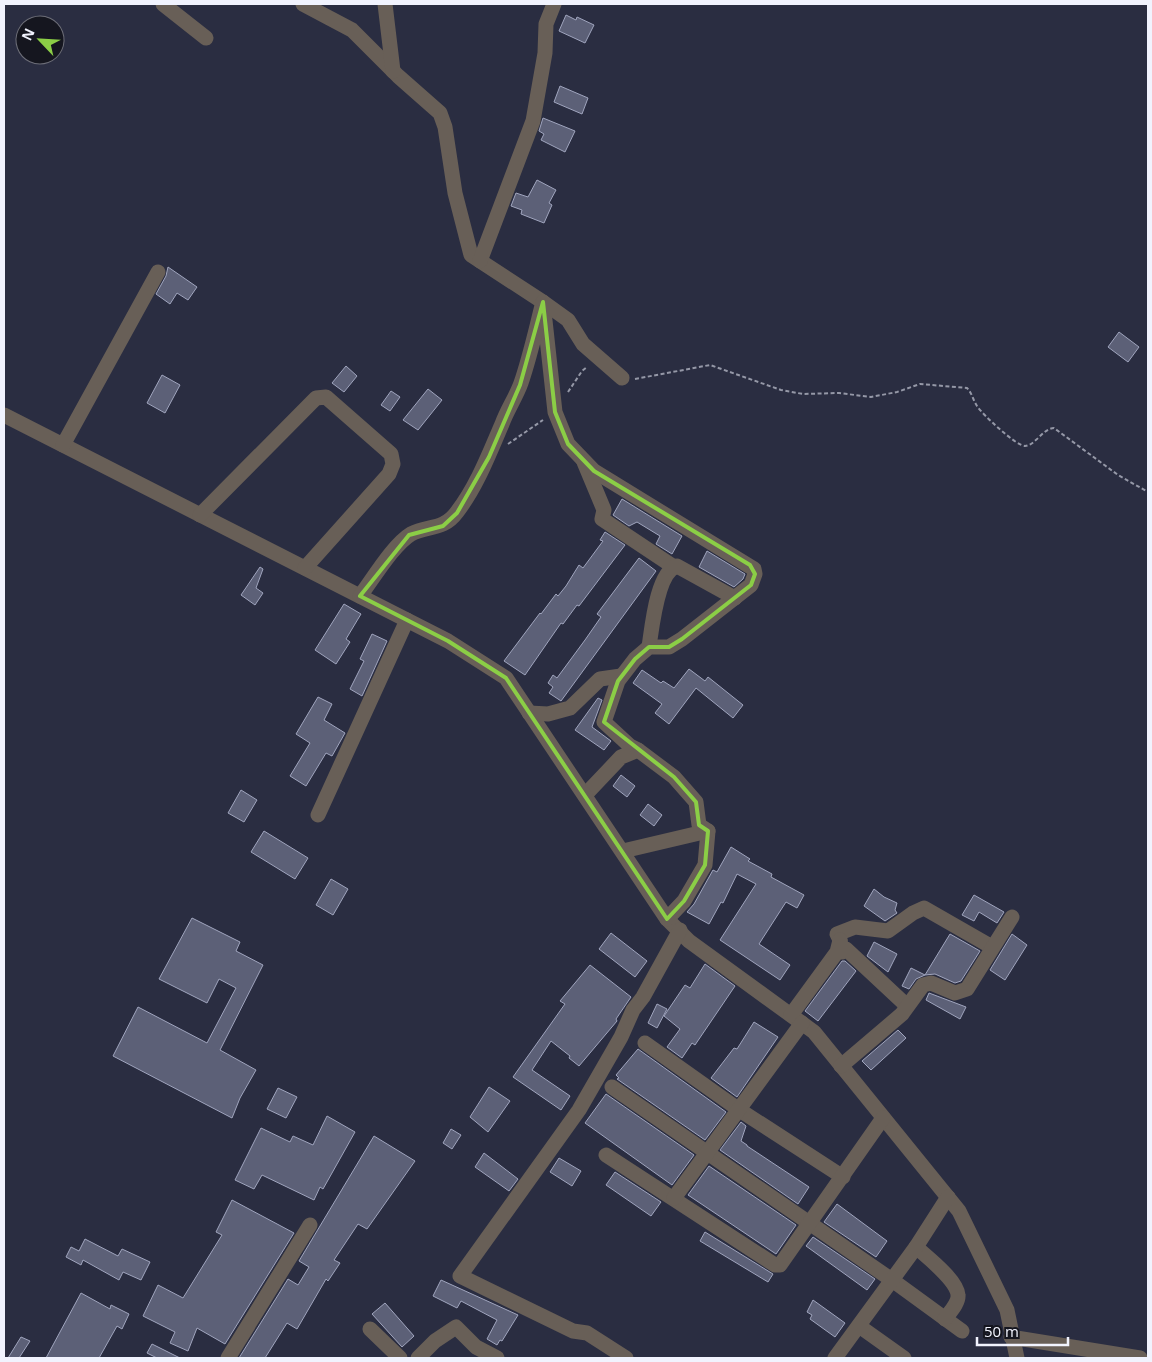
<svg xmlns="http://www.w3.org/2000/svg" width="1152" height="1362" viewBox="0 0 1152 1362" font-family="'Open Sans',sans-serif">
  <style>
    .building { fill: #5c6077; stroke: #a0a5be }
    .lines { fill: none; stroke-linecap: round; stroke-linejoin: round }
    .path { stroke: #9598a7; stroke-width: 2; stroke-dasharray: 4 2.5; stroke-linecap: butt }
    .minor { stroke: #685f57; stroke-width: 15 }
    .marked { fill: none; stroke: #8bce46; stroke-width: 4; stroke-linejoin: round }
  </style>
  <rect width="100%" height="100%" fill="#2a2d41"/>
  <g class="building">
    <path d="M566,15l10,5 1,-3 17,8 -9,18 -26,-12z"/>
    <path d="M560,86l28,12 -6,16 -28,-12z"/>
    <path d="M543,118l32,13 -10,21 -24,-12 3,-6 -5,-3z"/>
    <path d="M537,180l19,10 -7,13 3,2 -8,18 -23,-9 1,-4 -11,-4 5,-13 12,4z"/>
    <path d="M168,267l29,20 -9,13 -11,-7 -7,11 -14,-10 10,-18z"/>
    <path d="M1119,332l20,15 -11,15 -20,-15z"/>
    <path d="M346,366l11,10 -13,16 -12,-9z"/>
    <path d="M162,375l18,10 -15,28 -18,-10z"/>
    <path d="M428,389l14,11 -24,30 -15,-10z"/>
    <path d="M391,391l9,6 -10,14 -9,-6z"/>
    <path d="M622,499l60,37 -10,18 -16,-10 4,-8 -23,-14 -8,4 -16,-11z"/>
    <path d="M605,532l20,13 -46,61 -2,-1 -14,19 -2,-1 -36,52 -21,-14 36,-48 1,1 15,-20 2,2 8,-10 13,-21 4,3 20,-27 -3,-1z"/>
    <path d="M707,551l38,23 -2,5 -9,8 -35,-20z"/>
    <path d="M639,558l17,13 -95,130 -12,-8 4,-6 -5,-4 5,-8 4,3 28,-38 16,-23 -4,-3z"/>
    <path d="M260,567l3,2 -7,19 7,5 -8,12 -14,-10z"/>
    <path d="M344,604l17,10 -15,25 4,3 -14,22 -21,-14z"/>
    <path d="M372,634l15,7 -25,55 -12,-7 14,-28 -4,-2z"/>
    <path d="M689,669l16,12 3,-4 35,28 -10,13 -37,-30 -27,36 -14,-11 7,-9 -29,-21 9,-13 19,13 2,-2 11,7z"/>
    <path d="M318,697l14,7 -8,16 21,13 -13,23 -6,-3 -20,33 -16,-10 20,-33 -14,-9z"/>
    <path d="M598,698l4,2 -10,27 19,14 -7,9 -29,-20z"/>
    <path d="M621,775l14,11 -8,11 -14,-11z"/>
    <path d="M241,790l16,10 -13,22 -16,-9z"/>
    <path d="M648,804l14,11 -8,11 -14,-11z"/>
    <path d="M264,831l44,27 -13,21 -44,-27z"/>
    <path d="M731,847l19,12 -2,2 24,13 -1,3 33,18 -7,13 -11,-6 -27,42 31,21 -10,15 -60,-40 36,-56 -19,-10 -14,29 -2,-1 -12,22 -22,-12 7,-8 19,-34 4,2z"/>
    <path d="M331,879l17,10 -15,26 -17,-10z"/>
    <path d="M874,889l10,8 13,6 -2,7 2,3 -12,8 -21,-15z"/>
    <path d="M974,895l30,17 -7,11 -18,-11 -5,9 -12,-6z"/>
    <path d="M192,918l48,24 -4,9 27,14 -43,85 36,20 -16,28 -8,20 -119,-62 25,-49 69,36 29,-55 -17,-9 -12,24 -48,-24z"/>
    <path d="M611,933l36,28 -12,16 -36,-28z"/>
    <path d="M950,934l30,17 -19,30 -6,2 -20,-9 -10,1z"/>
    <path d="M1012,934l15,11 -22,35 -15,-10z"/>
    <path d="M874,942l23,12 -9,18 -21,-16z"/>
    <path d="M842,961h3l11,10 -38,50 -13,-10z"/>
    <path d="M705,964l30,22 -40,59 -3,-2 -10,15 -15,-11 13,-18 -16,-13 21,-31 5,3z"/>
    <path d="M590,965l41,32 -15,22 1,2 -38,45 -10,-8 1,-2 -19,-15 -19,29 38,26 -9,14 -48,-33 52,-73 -5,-3z"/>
    <path d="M911,968l14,7 -9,4 -7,10 -7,-3z"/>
    <path d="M929,993l37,14 -6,12 -34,-19z"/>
    <path d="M657,1004l10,5 -10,19 -9,-5z"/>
    <path d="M754,1022l24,15 -41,60 -26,-19 23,-30 3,1z"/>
    <path d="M898,1030l8,8 -35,32 -9,-9z"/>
    <path d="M638,1049l88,63 -21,28 -88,-61 2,-1 -3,-3z"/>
    <path d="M489,1087l21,14 -22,31 -18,-15z"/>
    <path d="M278,1088l19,9 -11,21 -19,-9z"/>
    <path d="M606,1094l88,61 -22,30 -87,-62z"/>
    <path d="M327,1116l28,16 -32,57 -3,-2 -6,13 -52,-25 -8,14 -19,-9 26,-52 29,14 3,-6 20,9z"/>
    <path d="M741,1122l5,4 -5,15 6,4v1l62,41 -11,17 -78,-54z"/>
    <path d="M451,1129l10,6 -9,14 -9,-6z"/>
    <path d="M374,1136l41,25 -48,68 -9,-5 -24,36 6,3 -12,18 -2,-2 -29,50 -10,-6 -22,35h-26l49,-79 10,6 11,-18 -10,-6z"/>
    <path d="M484,1153l34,26 -9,12 -34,-24z"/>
    <path d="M559,1158l22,13 -9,15 -22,-14z"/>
    <path d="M709,1166l87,59 -20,29 -88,-59z"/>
    <path d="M615,1172l46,30 -10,14 -45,-31z"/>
    <path d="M232,1200l62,33 -69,111 -28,-16 -9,23 -18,-8 5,-11 -32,-16 15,-31 25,13 39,-63 -6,-3z"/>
    <path d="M837,1204l50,37 -11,16 -52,-35z"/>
    <path d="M705,1232l68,42 -5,8 -68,-41z"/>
    <path d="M813,1237l62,42 -8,11 -61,-44z"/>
    <path d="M85,1239l33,17 4,-7 28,13 -9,18 -18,-8 -4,8 -36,-20 -2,5 -15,-8 5,-10 8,4z"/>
    <path d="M441,1280l77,35 -16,26 -2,-1 -3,5 -10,-6 10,-19 -36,-19 -4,7 -24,-12z"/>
    <path d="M81,1293l29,16 1,-4 18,9 -7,15 -5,-3 -18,32h-53z"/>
    <path d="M813,1300l32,23 -10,14 -25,-18 2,-4 -5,-3z"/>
    <path d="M385,1303l29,33 -12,11 -30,-33z"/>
    <path d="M21,1337l9,4 -11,17h-11z"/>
    <path d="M152,1344l28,14h-23l-10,-5z"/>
  </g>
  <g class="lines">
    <g class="path">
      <path d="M635,379l75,-14 71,25 22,4 36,-1 32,4 26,-5 23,-8 47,4c5,5 6,12 10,18 5,8 39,40 48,40 11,-1 17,-17 29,-18l64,47 30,17"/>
      <path d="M568,392l14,-21 5,-4"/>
      <path d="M508,444l35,-24"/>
    </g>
    <g class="minor">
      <path d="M163,4l43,34"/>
      <path d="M303,4l49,26 46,46 42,37 5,14 10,66 16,62 72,47 12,110 13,32 26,27 160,98 1,5 -4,11 -69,54 -13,8h-20l-14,12 -17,22 -14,41 26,24 8,4 -17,7 -36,38"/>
      <path d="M385,4l8,67"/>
      <path d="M480,261l53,-140 12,-68 1,-29 8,-20"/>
      <path d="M4,415l444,226 58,37 161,241 22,22 125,91 145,179 48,99 10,48"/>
      <path d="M63,445l95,-173"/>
      <path d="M584,462l20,48 -2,9 72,48"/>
      <path d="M200,515l116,-117 10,-1 65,57 2,10 -4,10 -84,94"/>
      <path d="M360,596c13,-17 33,-51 51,-62 17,-9 32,-3 46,-22 20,-26 32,-58 45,-88 5,-14 14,-27 19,-41 9,-26 15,-54 22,-81l25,18 15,24 39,34"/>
      <path d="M649,647c3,-20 8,-75 28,-81l58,32"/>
      <path d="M529,713l19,1 22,-6 30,-29 21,-3"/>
      <path d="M638,750l36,27 22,25 3,23 9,6 -3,34 -21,36 -17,18"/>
      <path d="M318,815l89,-195"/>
      <path d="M623,851l85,-20"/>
      <path d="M840,940l-3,-6 18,-7 33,4 25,-18 11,-5 68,39"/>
      <path d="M791,1015l46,-63 3,-12 2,12 4,-3 60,56"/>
      <path d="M645,1043l93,66 105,68"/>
      <path d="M841,1066l61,-52 21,-29 8,-2 24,10 12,-4 45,-72"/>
      <path d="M612,1087l280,193 70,51"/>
      <path d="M606,1155l169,110h5l103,-147"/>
      <path d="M674,1198l128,-175"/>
      <path d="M916,1247c11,10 41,33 42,48 1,8 -9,18 -13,24"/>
      <path d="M859,1326l45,32"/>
      <path d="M370,1329l30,29"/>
      <path d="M1011,1337l129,21"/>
      <path d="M228,1358l82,-133"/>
      <path d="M418,1358l17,-17 21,-14 20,20 21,11"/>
      <path d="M626,1358l-39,-25 -14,-2 -113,-55 119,-166 42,-73 12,-27 10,-13 37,-67"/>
      <path d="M835,1358l81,-111 32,-50"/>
    </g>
  </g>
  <path class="marked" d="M543,302l12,110 13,32 26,27 156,94 5,9 -4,11 -69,54 -13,8h-20l-14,12 -17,22 -14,41 70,55 22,25 3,23 9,6 -3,34 -21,36 -17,18 -161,-241 -58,-37 -88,-45 49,-61 34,-9 14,-13 32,-56 31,-72z"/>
  <rect width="1152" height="1362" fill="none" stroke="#f1f3fe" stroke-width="10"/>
  <g transform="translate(40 40) rotate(295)"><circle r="24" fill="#15161f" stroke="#6d6e78"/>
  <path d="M0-4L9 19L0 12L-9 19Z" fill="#8bce46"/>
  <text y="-8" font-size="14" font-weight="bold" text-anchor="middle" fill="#f1f3fe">N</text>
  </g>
  <path d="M977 1337v8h91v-8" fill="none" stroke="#f1f3fe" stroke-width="2.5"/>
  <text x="984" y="1337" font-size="15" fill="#f1f3fe" stroke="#15161f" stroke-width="4" paint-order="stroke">50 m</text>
</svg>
